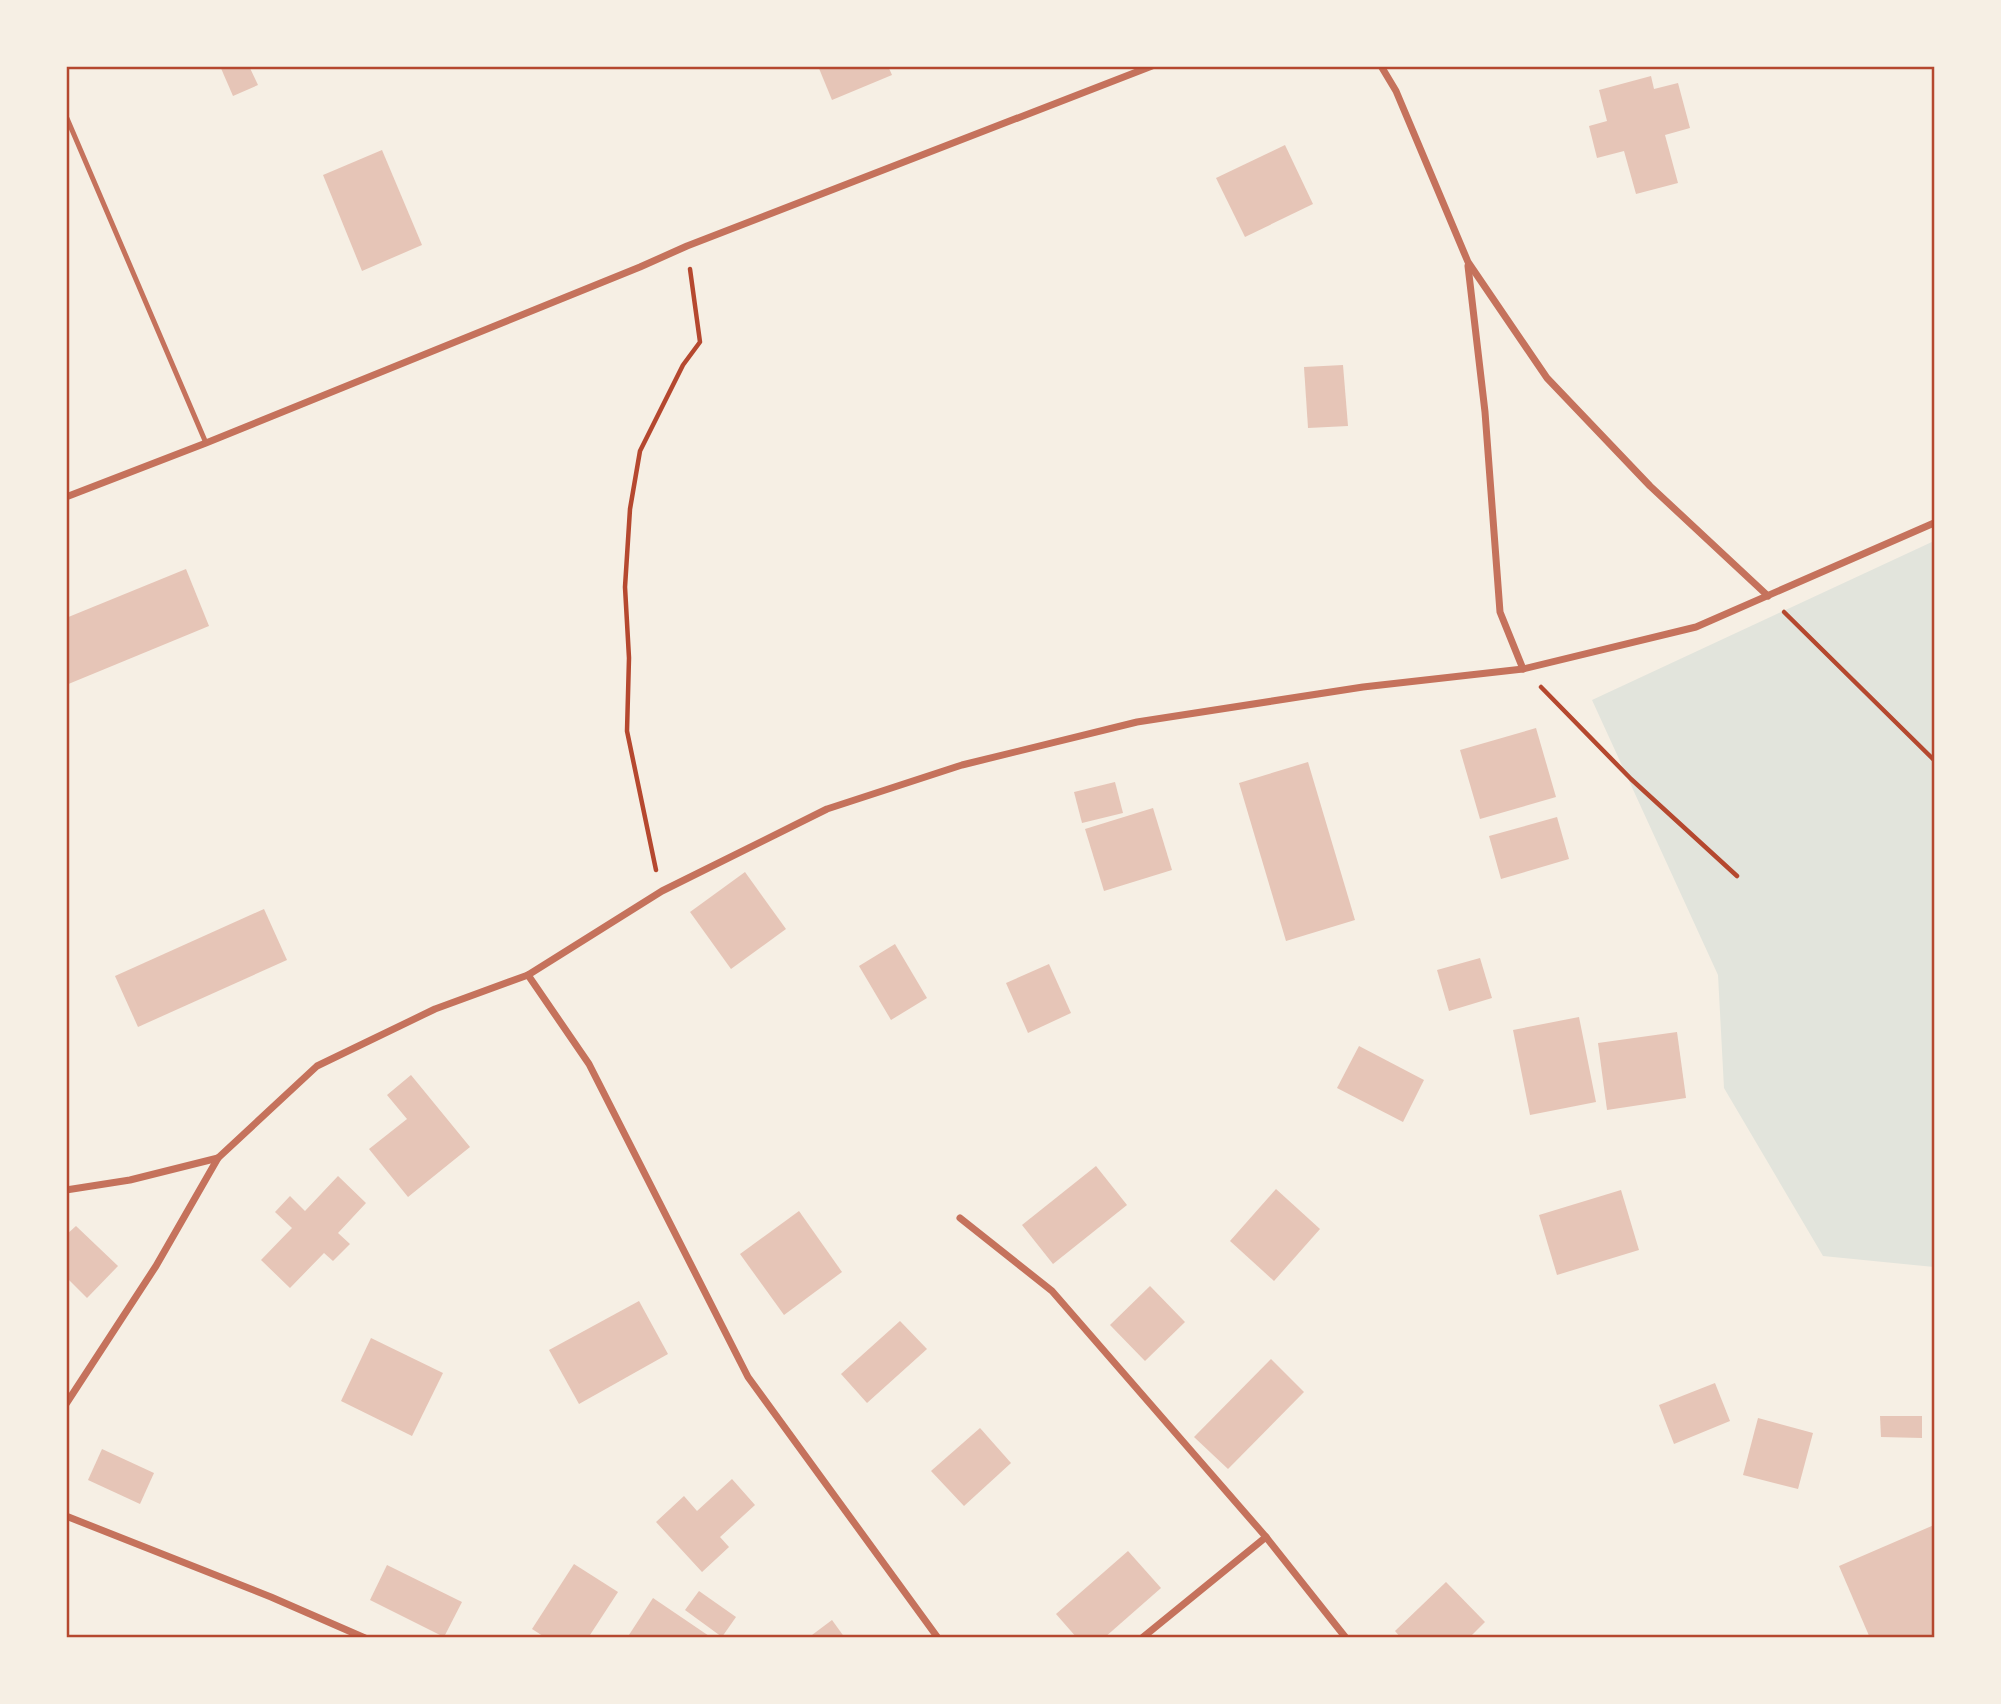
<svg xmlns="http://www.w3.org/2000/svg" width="2001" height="1704" viewBox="0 0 2001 1704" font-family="Inter,sans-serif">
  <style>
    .green { fill: #e2e4dc }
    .building { fill: #e6c5b7 }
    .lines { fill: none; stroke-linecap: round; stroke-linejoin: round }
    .path { stroke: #b5482f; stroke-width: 4.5 }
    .service { stroke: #c5725c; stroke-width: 5 }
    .minor { stroke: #c5725c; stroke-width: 7 }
    .neatline { fill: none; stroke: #b5482f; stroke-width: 2.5 }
  </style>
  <rect width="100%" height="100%" fill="#f6efe4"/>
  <path class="green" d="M1934,541v726l-111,-11 -99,-168 -6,-113 -126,-275z"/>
  <g class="building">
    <path d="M220,66h29l9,19 -25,11z"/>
    <path d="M818,66h70l4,9 -60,25z"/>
    <path d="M1651,76l3,13 24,-6 12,45 -25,7 13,48 -42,11 -12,-43 -27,7 -8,-32 18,-5 -8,-31z"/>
    <path d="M1285,145l28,59 -68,33 -29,-59z"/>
    <path d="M382,150l40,95 -60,26 -39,-96z"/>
    <path d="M1343,365l5,61 -40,2 -4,-61z"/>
    <path d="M186,569l23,57 -143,59v-67z"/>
    <path d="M1536,728l20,69 -76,22 -20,-69z"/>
    <path d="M1308,762l47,158 -69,21 -47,-158z"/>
    <path d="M1115,782l8,31 -41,10 -8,-31z"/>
    <path d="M1153,808l19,62 -68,21 -19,-62z"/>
    <path d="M1557,817l12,42 -68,20 -12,-43z"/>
    <path d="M745,872l41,57 -55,40 -41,-57z"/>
    <path d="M264,909l23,51 -149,67 -23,-51z"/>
    <path d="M895,944l32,54 -36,22 -32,-54z"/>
    <path d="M1480,958l12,40 -43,13 -12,-41z"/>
    <path d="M1049,964l22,49 -43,20 -22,-50z"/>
    <path d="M1579,1017l17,85 -66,13 -17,-85z"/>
    <path d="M1677,1032l9,66 -79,12 -9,-67z"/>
    <path d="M1359,1046l65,34 -21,42 -66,-34z"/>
    <path d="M411,1075l59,72 -62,50 -39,-48 38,-30 -20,-24z"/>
    <path d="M1096,1166l31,39 -74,59 -31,-39z"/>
    <path d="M338,1176l28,27 -28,30 12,11 -17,17 -9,-8 -34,35 -29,-28 31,-32 -17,-16 15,-16 15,15z"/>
    <path d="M1276,1189l44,40 -46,52 -44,-40z"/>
    <path d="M1621,1190l18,60 -82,25 -18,-60z"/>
    <path d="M799,1211l43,61 -58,43 -44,-61z"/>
    <path d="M76,1226l42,40 -31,32 -21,-21v-42z"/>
    <path d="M1150,1286l35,36 -40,39 -35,-36z"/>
    <path d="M639,1301l29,53 -89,50 -30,-54z"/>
    <path d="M900,1321l27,28 -60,54 -26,-29z"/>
    <path d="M371,1338l72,35 -31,63 -71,-35z"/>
    <path d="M1271,1359l33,33 -76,77 -34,-32z"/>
    <path d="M1715,1383l15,38 -56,23 -15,-39z"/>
    <path d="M1880,1416h42v22l-41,-1z"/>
    <path d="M1758,1418l55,15 -15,56 -55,-14z"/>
    <path d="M980,1428l31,35 -47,43 -33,-35z"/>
    <path d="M102,1449l52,24 -14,31 -52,-24z"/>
    <path d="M732,1479l23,26 -35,32 9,10 -27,25 -46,-50 28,-26 13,15z"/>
    <path d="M1934,1525v113h-64l-31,-72z"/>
    <path d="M1128,1551l33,37 -57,50h-27l-21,-24z"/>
    <path d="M574,1564l44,28 -30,46h-42l-14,-9z"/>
    <path d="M387,1565l75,37 -18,35 -74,-37z"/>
    <path d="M1446,1582l39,40 -16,16h-68l-6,-7z"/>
    <path d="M699,1591l37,26 -14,20 -37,-27z"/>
    <path d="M653,1598l59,40h-85z"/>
    <path d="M832,1620l13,18h-37z"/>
  </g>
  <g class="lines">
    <g class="path">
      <path d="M1784,612l150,148"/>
      <path d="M1541,687l90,92 106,97"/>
      <path d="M656,870l-29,-139 2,-73 -4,-71 5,-78 10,-58 43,-86 17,-23 -10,-73"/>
    </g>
    <path class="service" d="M66,116l140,327"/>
    <g class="minor">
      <path d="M1381,66l15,25 72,171 79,116 103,108 118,110"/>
      <path d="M1468,266l17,146 15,200 23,57"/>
      <path d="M66,497l140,-54 434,-176 47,-21 465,-180"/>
      <path d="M528,975l61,89 159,313 190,261"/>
      <path d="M66,1190l64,-10 88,-22 99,-92 118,-57 93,-34 134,-84 165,-82 135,-44 175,-43 226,-35 160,-18 173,-42 238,-104"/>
      <path d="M960,1218l92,73 214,246 80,101"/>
      <path d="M66,1404l90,-138 62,-108"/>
      <path d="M66,1516l205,81 94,41"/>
      <path d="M1142,1638l124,-101"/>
    </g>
  </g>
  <rect width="2001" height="1704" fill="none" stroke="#f6efe4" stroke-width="136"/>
  <rect x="68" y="68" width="1865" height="1568" class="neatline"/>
</svg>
